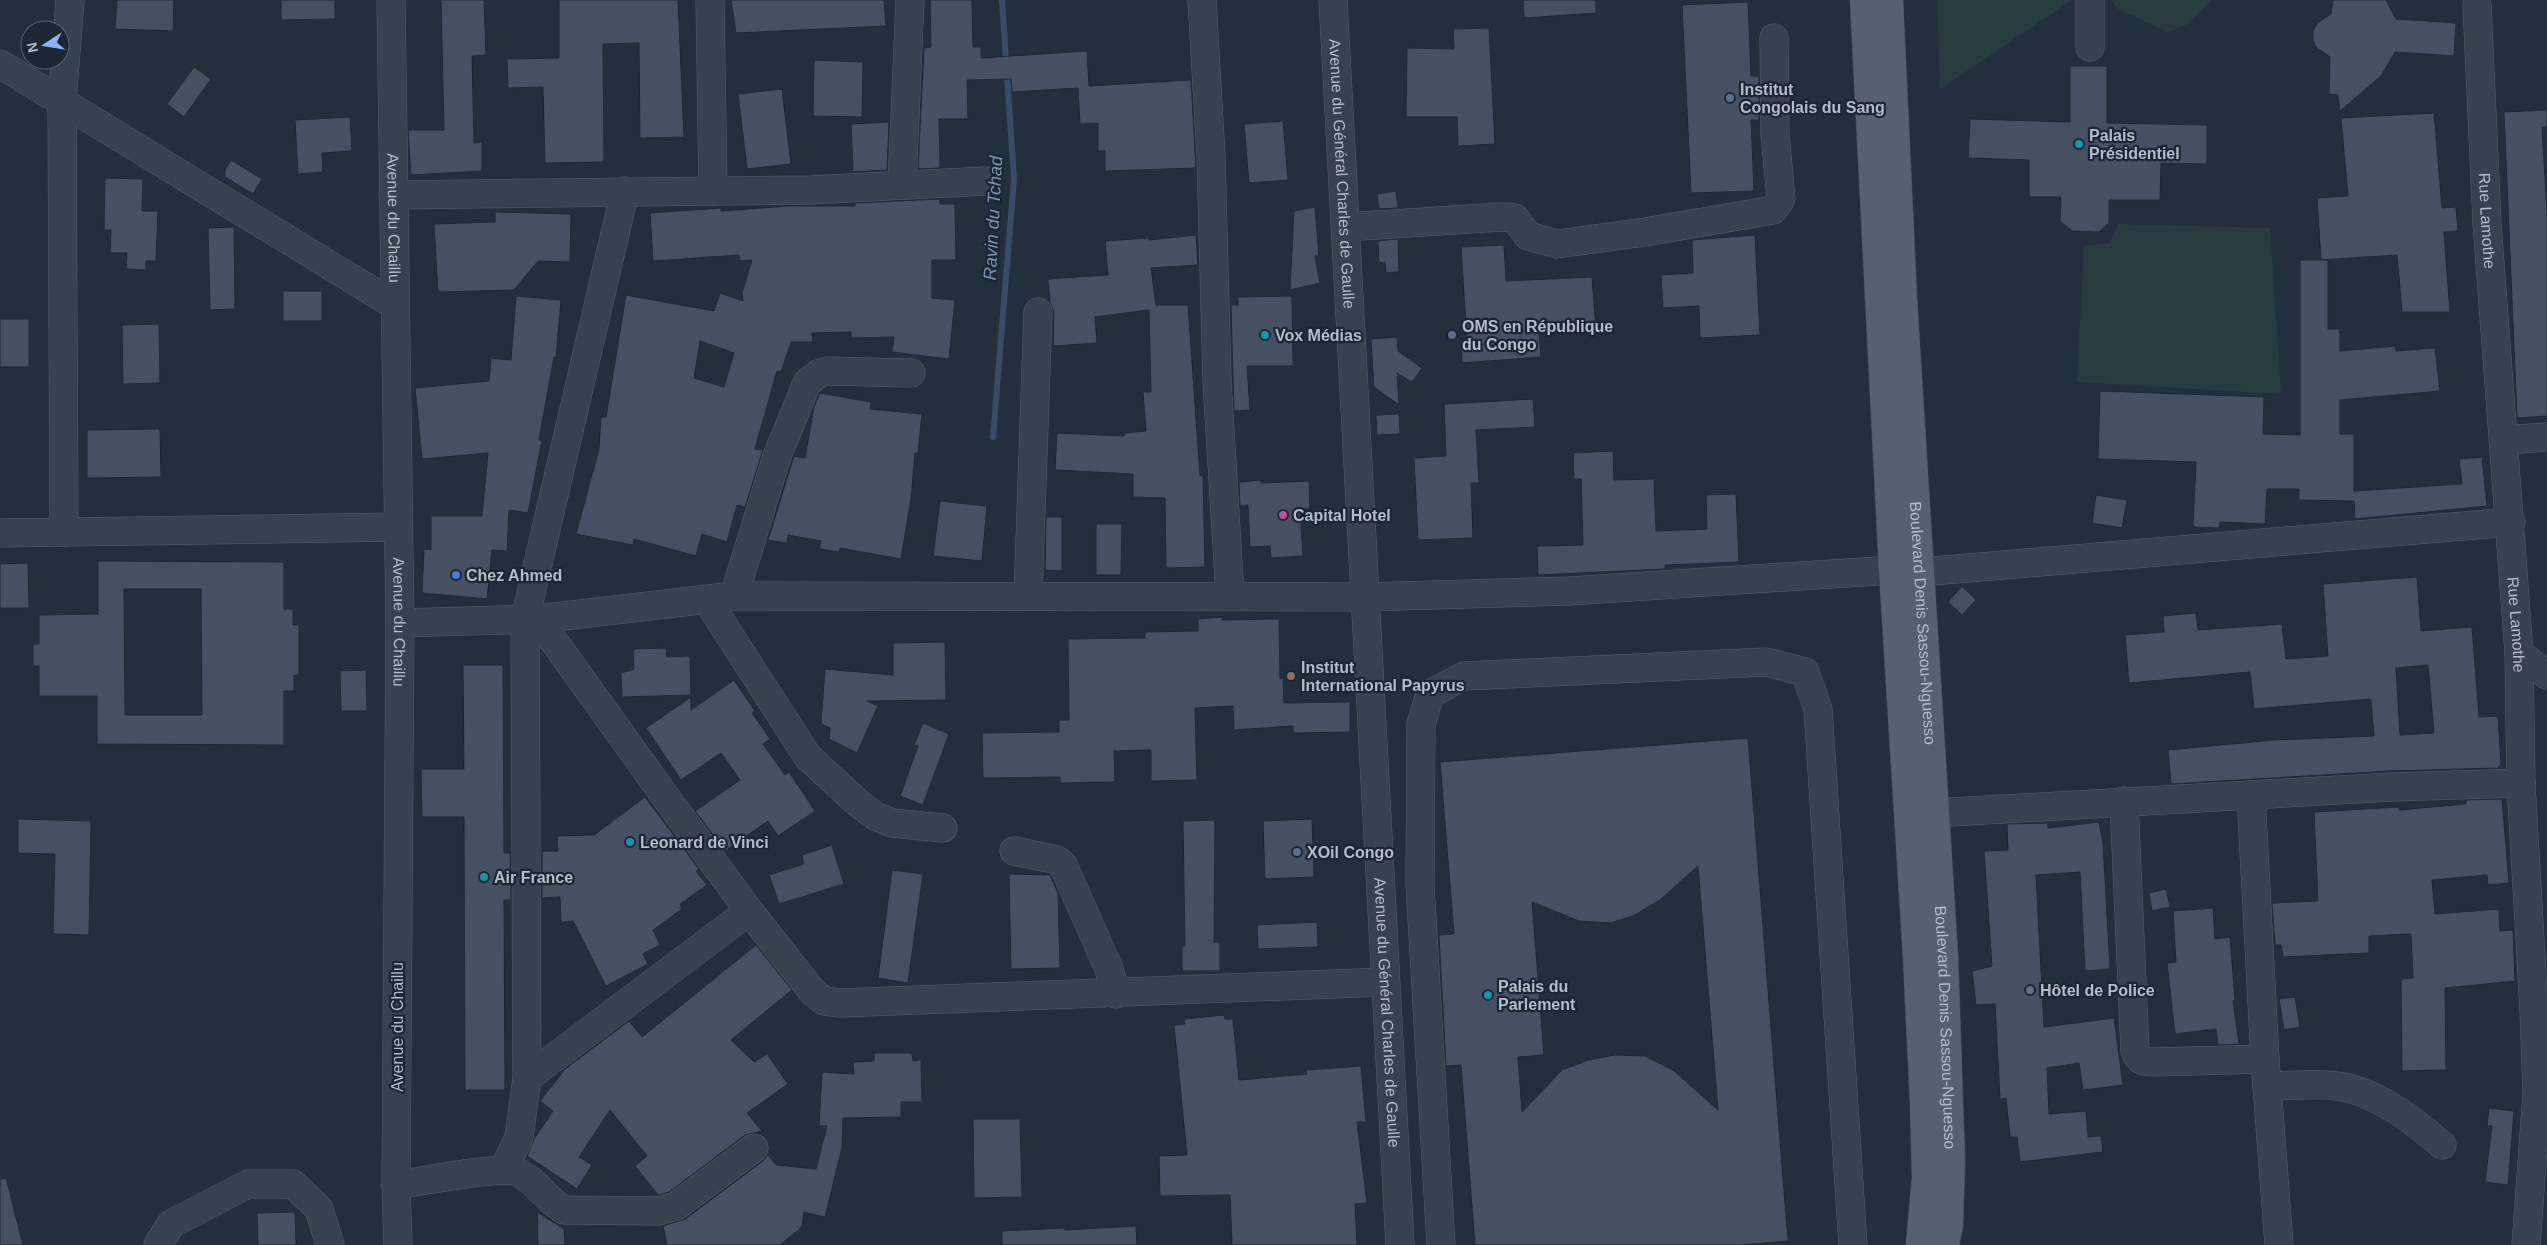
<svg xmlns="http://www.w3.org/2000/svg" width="2547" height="1245" viewBox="0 0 2547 1245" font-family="Arial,sans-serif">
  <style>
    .grass { fill: #263c3f }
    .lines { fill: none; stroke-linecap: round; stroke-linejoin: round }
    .stream { stroke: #394c67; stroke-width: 6 }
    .building { fill: #455162; stroke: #1f2835; fill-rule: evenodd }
    .minor-casing { stroke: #565f6c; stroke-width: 29 }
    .major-casing { stroke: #414a57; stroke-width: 29 }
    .minor { stroke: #38414e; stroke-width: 28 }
    .major { stroke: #56606e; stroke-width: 28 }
    .service-dot { fill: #5c6f8a; stroke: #1d2633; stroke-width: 2 }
    .culture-dot { fill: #0f9aa8; stroke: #1d2633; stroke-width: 2 }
    .hotel-dot { fill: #d1479c; stroke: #1d2633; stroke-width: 2 }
    .shop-dot { fill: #3f7fe0; stroke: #1d2633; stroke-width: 2 }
    .education-dot { fill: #8d6e63; stroke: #1d2633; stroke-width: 2 }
    .labels { text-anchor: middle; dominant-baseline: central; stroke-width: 4.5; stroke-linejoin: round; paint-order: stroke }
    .poi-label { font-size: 16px; font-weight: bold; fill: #b4bcc9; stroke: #1d2633; text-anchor: start }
    .street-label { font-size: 16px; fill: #b4bcc9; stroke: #1d2633 }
    .water-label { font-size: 18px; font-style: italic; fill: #7c92b1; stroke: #1d2633 }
  </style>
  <rect width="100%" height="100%" fill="#242f3e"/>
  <g class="grass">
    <path d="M1937,0h135l-132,89z"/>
    <path d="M2111,0h101l-26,25 -19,7 -49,-23z"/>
    <path d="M2118,224l152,4 11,166 -204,-12 7,-136 26,-3z"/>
  </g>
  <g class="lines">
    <path class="stream" d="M993,437l21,-258 -12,-179"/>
  </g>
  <g class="building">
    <path d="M117,0h57l-1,31 -58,-2z"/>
    <path d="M281,0h54v19l-54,1z"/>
    <path d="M441,0h43l2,55 -14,1 2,87 8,-1v29l-71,4 -3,-45h36z"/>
    <path d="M559,0h119l6,137 -44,1 -1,-95 -36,1 1,118 -59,1 -2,-76 -35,1 -1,-29 52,-1z"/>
    <path d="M731,0h153l2,26 -150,7z"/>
    <path d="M930,0h42l1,47h8v11l106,-7 2,35 102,-6 5,88 -91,3v-20h-7v-28l-18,1 -2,-36 -66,4 -1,-13 -44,1 1,39h-29l1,49 -22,1 6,-121 7,-1z"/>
    <path d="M1523,0h73v13l-72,5z"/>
    <path d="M2333,0h53l10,19 60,4 -2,33 -59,-4 -14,24 -41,35 -2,-16 -9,-1 1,-37 -14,-10 -3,-7v-9l4,-8 14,-9z"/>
    <path d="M1748,2l3,74h8v44h-8l3,71 -63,2 -9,-188z"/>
    <path d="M1489,28l6,116 -37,2 -1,-29h-51l1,-69 47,1 -1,-20z"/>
    <path d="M814,60l49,2 -1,55 -49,-1z"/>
    <path d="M2070,66h37v57l100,2v39l-46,-1 -1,37h-51v23l-10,9 -27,-1 -12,-10 1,-24h-32v-37l-61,-2 2,-39 100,3z"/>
    <path d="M194,67l17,12 -27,38 -17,-13z"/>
    <path d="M782,89l9,75 -44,5 -9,-75z"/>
    <path d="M2547,110v17h-5l5,86v203l-30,2 -13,-306z"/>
    <path d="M2434,113l8,95 14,-1 2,24 -14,1 6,80h-48l-5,-57 -76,5 -4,-62 31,-2 -7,-78z"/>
    <path d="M350,117l2,34 -30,2 1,19 -25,2 -3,-54z"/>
    <path d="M1283,121l5,59 -39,3 -5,-59z"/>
    <path d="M889,122l-2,48 -34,2 -2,-48z"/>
    <path d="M231,160l31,19 -9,15 -28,-17v-7z"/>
    <path d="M105,178l38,1 -1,32h16l-2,50h-10v9l-20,-1 1,-16h-17l1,-23h-7z"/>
    <path d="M1396,191l2,17 -19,1 -2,-15z"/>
    <path d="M940,199v5h15l1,56h-24v38l23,2 -6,59 -57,-7 2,-15 -43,1v-6l-39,1 1,9h-22l-10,30 -4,-1 -22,78 8,1 -18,57 -8,-2 -10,37 -25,-8 -6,22 -62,-17 -1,6 -57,-11 23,-85 2,-32h5l20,-122 88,16 6,-18 23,8 -1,-8 10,-33 -12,1 -1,-6 -86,6 -3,-48 71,-5v3l67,-5h67v-3zM700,341l34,12 -10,34 -30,-9z"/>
    <path d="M1315,207l4,49h-4l5,27 -30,7 4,-79z"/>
    <path d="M495,212l76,2 -1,48 -32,-1 -24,29 -76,2 -4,-68 61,-2z"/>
    <path d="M234,227l1,82 -25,1 -2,-82z"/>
    <path d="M1196,235l2,30 -47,3 5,37h32l12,171 3,-1 2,92 -39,1 -1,-70 -32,-1v-23l-78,-4 2,-37 67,3v-3l22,-2 -3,-39h8l-2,-82 -54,7 2,26 -44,3 1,-33 -4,-11 -2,-23 60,-4 -3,-34 44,-3v2z"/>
    <path d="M1755,235l5,100 -60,3 -1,-32 -36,2 -2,-33 32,-2 -1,-33z"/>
    <path d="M1398,239l1,33 -13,1 -1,-11 -6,1 -1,-22z"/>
    <path d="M1504,245l2,36 86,-4 4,54 -57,3 2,23 -79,6 -1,-21h6l-6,-95z"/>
    <path d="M2300,260h28v69h12v22l56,-5v5l39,-3 5,43 -100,9v34h14v57l108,-7 -3,-25 23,-2 5,49 -132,13 -1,-18 -55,-1v-11h-32l-2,35 -45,-2 -1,6 -26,-1 3,-65 -98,-3 2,-68 164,6 -1,37 37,1z"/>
    <rect x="283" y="291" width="39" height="30"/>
    <path d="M516,296l45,4 -5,58 -2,-1 -15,83h3l-14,73 -19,-3 -2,41 -15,-1 -5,49 -65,-6 2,-44 7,1v-34h51l6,-63 -66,6 -7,-71 74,-7 2,-23 20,2z"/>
    <path d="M1292,296l1,70h-46l3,44 -16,1 -3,-106h7v-8z"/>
    <rect x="0" y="319" width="29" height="48"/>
    <path d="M159,324l1,59 -37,1 -1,-59z"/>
    <path d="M1397,337l1,14 24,17 -10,14 -15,-9 2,32 -25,-18 -3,-48z"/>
    <path d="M820,393l51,9 -1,7 52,5 -4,39h-3l-4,46 -10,60 -61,-11 -1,4 -20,-3 2,-8 -33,-6 -1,8 -19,-3 26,-84 11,2 9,-51z"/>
    <path d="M1533,399l2,28 -59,3 3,53h-8l2,55 -55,2 -4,-82 32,-2 -2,-52z"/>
    <path d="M1399,414l1,20 -23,1 -1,-20z"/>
    <path d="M160,429l1,48 -74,1v-48z"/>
    <path d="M1613,451l1,29 40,-1 2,52 51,-2 -1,-34 30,-1 3,68 -74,3v4l-127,6 -1,-29 46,-1 -2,-66h-7l-1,-26z"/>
    <path d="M1261,480v3l48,-2 1,28h-10l3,47 -32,2 -1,-12 -20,1 -2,-42 -8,1 -1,-24z"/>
    <path d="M2096,495l31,5 -5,28 -30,-5z"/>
    <path d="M940,501l47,5 -5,55 -49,-5z"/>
    <path d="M1046,517h16v54l-17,-1z"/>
    <path d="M1096,524h26l-1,51h-25z"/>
    <path d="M98,561l186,1v47h9v16h6v50h-5v16h-10v54l-187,-1v-48h-58v-30h-6v-22h6v-29l59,-1zM124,589h77l1,126h-77z"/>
    <path d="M28,563l1,45h-29v-44z"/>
    <path d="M2417,577l4,54 51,-4 7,90 19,-1 3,50h-2v2l-109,3 -219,13 -3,-34 106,-10 100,-4 -3,-37 -117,10 -4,-37 -121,11 -4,-48 39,-3 -1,-16 33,-3 2,17 84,-6 4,35 42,-3 -5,-72zM2428,665l6,68 -34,2 -4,-67z"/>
    <path d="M1962,586l14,14 -14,15 -14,-13z"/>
    <path d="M1222,617v3l57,-1 1,60 3,-1 1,25 66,-1v30l-57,1v-7l-59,4 -1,-24 -38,2 2,72 -46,1v-31l-37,1 1,31 -55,1v-6l-77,1 -1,-45 77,-1v-12h10l-1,-81 77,-1v-6l53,-1v-12z"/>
    <path d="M945,642l1,58 -79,1 11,5 -21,47 -28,-14 1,-11 -9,-4 4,-55 68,6v-32z"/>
    <path d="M666,648l1,9 23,-1 1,39 -69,2 -1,-24 13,-4 -1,-20z"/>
    <path d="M463,665h40l1,188h6l1,47h-7l1,190h-40l-1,-273h-42l-1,-48h43z"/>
    <path d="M366,670l1,41h-26l-1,-40z"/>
    <path d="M734,680l21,31 -3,2 18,26 -7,5 22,31 4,-3 26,39 -37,25 -10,-15 -43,30 -30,-40 45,-31 -19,-27 -40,27 -35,-52 45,-31v13z"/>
    <path d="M923,723l26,11 -26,71 -23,-9 18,-50 -4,-1z"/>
    <path d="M1748,738l40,503 -48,4h-265l-14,-180 -15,1 -7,-131 15,-1 -14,-172zM1698,866l20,244 -45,-40 -28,-14 -30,-1 -27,5 -26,10 -40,42 -4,-55 26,-2 -12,-153 47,19 31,2 23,-7 27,-16z"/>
    <path d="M645,797l54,72 -3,2 11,14 -27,19 2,5 -29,21 7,15 -17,9 5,10 -42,22 -33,-65 -12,1 -1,-25 -18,1v-47h16l-1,-15 37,-1z"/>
    <path d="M2502,799l7,84 -21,2 -1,-10 -55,5 3,34 64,-5 1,22 13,-1 2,51 -70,7 1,82 -44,1 -1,-92 12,-1 -2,-44 -42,2v17l-86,4 -2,-12h-6l-3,-42 46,-2 -4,-89 85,-5v3l67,-6v-4z"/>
    <path d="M18,819l73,2 -2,114 -36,-1 2,-80 -37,-1z"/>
    <path d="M1312,819l2,58 -49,2 -2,-58z"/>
    <path d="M1215,820l-1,122h6v29h-38v-25h3l-2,-125z"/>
    <path d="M2099,822l4,21 7,126 -25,2 -5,-99 -44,3 8,152 70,-9 9,67 -40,5 -4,-27 -32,5 2,46 37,-3 2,26 13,-1 2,16 -83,10 -3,-25h-7l-4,-39 -6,1 -5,-95 -19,1 -4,-34 20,-5 -8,-115 24,-1 -1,-26 41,-1v5z"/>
    <path d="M832,845l12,39 -65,20 -10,-29 35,-11 -2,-9z"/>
    <path d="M892,870l31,4 -15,109 -30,-5z"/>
    <path d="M1009,874l41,1 8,18 2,75 -49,1z"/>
    <path d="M2166,889l4,18 -18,4 -3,-18z"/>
    <path d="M2213,908l2,31 15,-2 5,63 -2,1 6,43 -21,1 -2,-16 -41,5 -8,-71 9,-1 -3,-51z"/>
    <path d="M1317,922l1,25 -60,2 -1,-24z"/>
    <path d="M756,945l36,45 -61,50 23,22 13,-8 21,30 -41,29 15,18 -17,4 -76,57 -11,3 -23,-29 12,-10 -37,-46 -31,47 13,8 -15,24 -50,-33 7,-17 19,-28 -13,-10 25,-32 64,-48 13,16z"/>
    <path d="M2295,997l5,30 -16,3 -5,-31z"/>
    <path d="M1224,1015l1,4h8l6,61 68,-6 -1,-4 55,-4 5,56h-9l10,81 -12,1 2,41h-125l-2,-50 -70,1 -1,-40 28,-1 -13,-130 11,-1 -1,-5z"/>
    <path d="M874,1053h38l1,8 8,-1 1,42h-21v15l-58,1 -1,30 -17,69 -21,-5 -2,15 -22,18h-113l-4,-19 22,-7 78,-58 5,-6 8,10 40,4 11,-43h-8l3,-54 32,2 -1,-12 21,-1z"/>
    <path d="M2489,1108l25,3 -6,74 -23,-3 7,-56h-5z"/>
    <path d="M973,1119h47l2,78 -48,1z"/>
    <path d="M6,1178l17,67h-23v-66z"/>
    <path d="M295,1212l1,33h-38l-1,-32z"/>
    <path d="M537,1212l27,17 1,16h-27z"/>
    <path d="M1136,1226l1,19h-135v-14l62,-3 1,2z"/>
  </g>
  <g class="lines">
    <defs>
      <g id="minor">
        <path id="s1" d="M391,0l9,623 -4,562 2,60"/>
        <path d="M710,0l3,191"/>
        <path d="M1202,0l9,156 6,225 13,215"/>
        <path id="s2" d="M1333,0l67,1245"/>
        <path id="s3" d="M2477,5l10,218 32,430 2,130 13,227 3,83 -11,152"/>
        <path d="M2090,47v-47"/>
        <path d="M0,64l395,241"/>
        <path d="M902,185l8,-185"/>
        <path d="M393,195l417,-5 176,-9"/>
        <path d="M1346,227l154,-10 15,1 13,18 29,8 88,-12 128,-22 8,-11 -6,-65 -1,-96"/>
        <path d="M2504,440l43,-3"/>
        <path d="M64,532l-2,-430 8,-102"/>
        <path d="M0,533l397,-6"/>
        <path d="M1921,572l590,-50"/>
        <path d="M734,596l43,-140 30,-73 11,-9 9,-3 84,2"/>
        <path d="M1028,596l10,-284"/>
        <path d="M707,600l101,157 50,46 17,13 17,7 51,5"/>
        <path d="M538,619l127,177 84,115 63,80 12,10 16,2 544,-21"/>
        <path d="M400,623l138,-4 196,-23 631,1 204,-6 324,-21"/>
        <path d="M2519,653l28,22"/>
        <path d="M2251,795l14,264 14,186"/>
        <path d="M2124,801l11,250c4,11 10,11 21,11l109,-3"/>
        <path d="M1934,813l457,-26 130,-4"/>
        <path d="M1014,851l43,9 6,5 46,104 7,25"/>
        <path d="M527,1078l222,-167"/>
        <path d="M2267,1086c26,0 55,-4 81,2 36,9 67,34 94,57"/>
        <path d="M504,1169l15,-32 8,-59 -2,-459 100,-428"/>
        <path d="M396,1185c23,-3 103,-20 121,-13 19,8 29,28 47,38l94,1 18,-5 78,-58"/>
        <path d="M158,1245l13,-21 77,-40h45l26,25 11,36"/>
        <path d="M1441,1245l-21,-360 1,-161 9,-30 34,-18 302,-14 39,10 13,37 35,536"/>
      </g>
      <g id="major">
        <path d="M1864,0l29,570 24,387 7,146 2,74 -6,68"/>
        <path id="s4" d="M1889,0l14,299 41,657 7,204 -2,65 -4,20"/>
      </g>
    </defs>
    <use href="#minor" class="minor-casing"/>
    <use href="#major" class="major-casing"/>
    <use href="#minor" class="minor"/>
    <use href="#major" class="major"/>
  </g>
  <g class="service-dot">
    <circle cx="1730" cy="98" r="5"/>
    <circle cx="1452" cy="335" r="5"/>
    <circle cx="1297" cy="852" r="5"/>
    <circle cx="2030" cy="990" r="5"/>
  </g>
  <g class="culture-dot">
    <circle cx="2079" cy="144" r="5"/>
    <circle cx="1265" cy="335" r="5"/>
    <circle cx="630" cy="842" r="5"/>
    <circle cx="484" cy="877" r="5"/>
    <circle cx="1488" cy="995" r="5"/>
  </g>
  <circle class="hotel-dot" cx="1283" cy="515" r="5"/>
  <circle class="shop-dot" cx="456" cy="575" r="5"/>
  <circle class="education-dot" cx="1291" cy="676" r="5"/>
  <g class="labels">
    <g class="poi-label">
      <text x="1740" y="89">Institut<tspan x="1740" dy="18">Congolais du Sang</tspan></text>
      <text x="2089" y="135">Palais<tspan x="2089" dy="18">Présidentiel</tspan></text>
      <text x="1462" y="326">OMS en République<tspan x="1462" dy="18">du Congo</tspan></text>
      <text x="1275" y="335">Vox Médias</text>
      <text x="1293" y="515">Capital Hotel</text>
      <text x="466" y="575">Chez Ahmed</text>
      <text x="1301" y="667">Institut<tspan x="1301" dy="18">International Papyrus</tspan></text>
      <text x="640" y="842">Leonard de Vinci</text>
      <text x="1307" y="852">XOil Congo</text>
      <text x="494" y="877">Air France</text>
      <text x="1498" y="986">Palais du<tspan x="1498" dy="18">Parlement</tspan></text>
      <text x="2040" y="990">Hôtel de Police</text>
    </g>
    <g class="street-label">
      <text stroke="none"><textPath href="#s2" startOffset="174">Avenue du Général Charles de Gaulle</textPath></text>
      <text stroke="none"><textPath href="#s1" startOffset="218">Avenue du Chaillu</textPath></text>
      <text stroke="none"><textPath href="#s3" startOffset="216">Rue Lamothe</textPath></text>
      <text stroke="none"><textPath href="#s1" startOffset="622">Avenue du Chaillu</textPath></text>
      <text stroke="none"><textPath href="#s4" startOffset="624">Boulevard Denis Sassou-Nguesso</textPath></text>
      <text stroke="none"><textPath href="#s3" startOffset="621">Rue Lamothe</textPath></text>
      <text stroke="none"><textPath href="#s2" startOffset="1014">Avenue du Général Charles de Gaulle</textPath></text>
      <text transform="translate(397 1027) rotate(-90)">Avenue du Chaillu</text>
      <text stroke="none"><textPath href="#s4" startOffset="1029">Boulevard Denis Sassou-Nguesso</textPath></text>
    </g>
    <g class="water-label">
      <text transform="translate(993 218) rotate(-87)">Ravin du Tchad</text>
    </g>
  </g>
  <g transform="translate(45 45) rotate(258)"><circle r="24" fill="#1d2633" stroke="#59626f"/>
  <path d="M0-4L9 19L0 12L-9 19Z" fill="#8ab4f8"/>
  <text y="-8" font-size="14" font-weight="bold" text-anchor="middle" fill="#b4bcc9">N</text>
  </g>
</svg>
